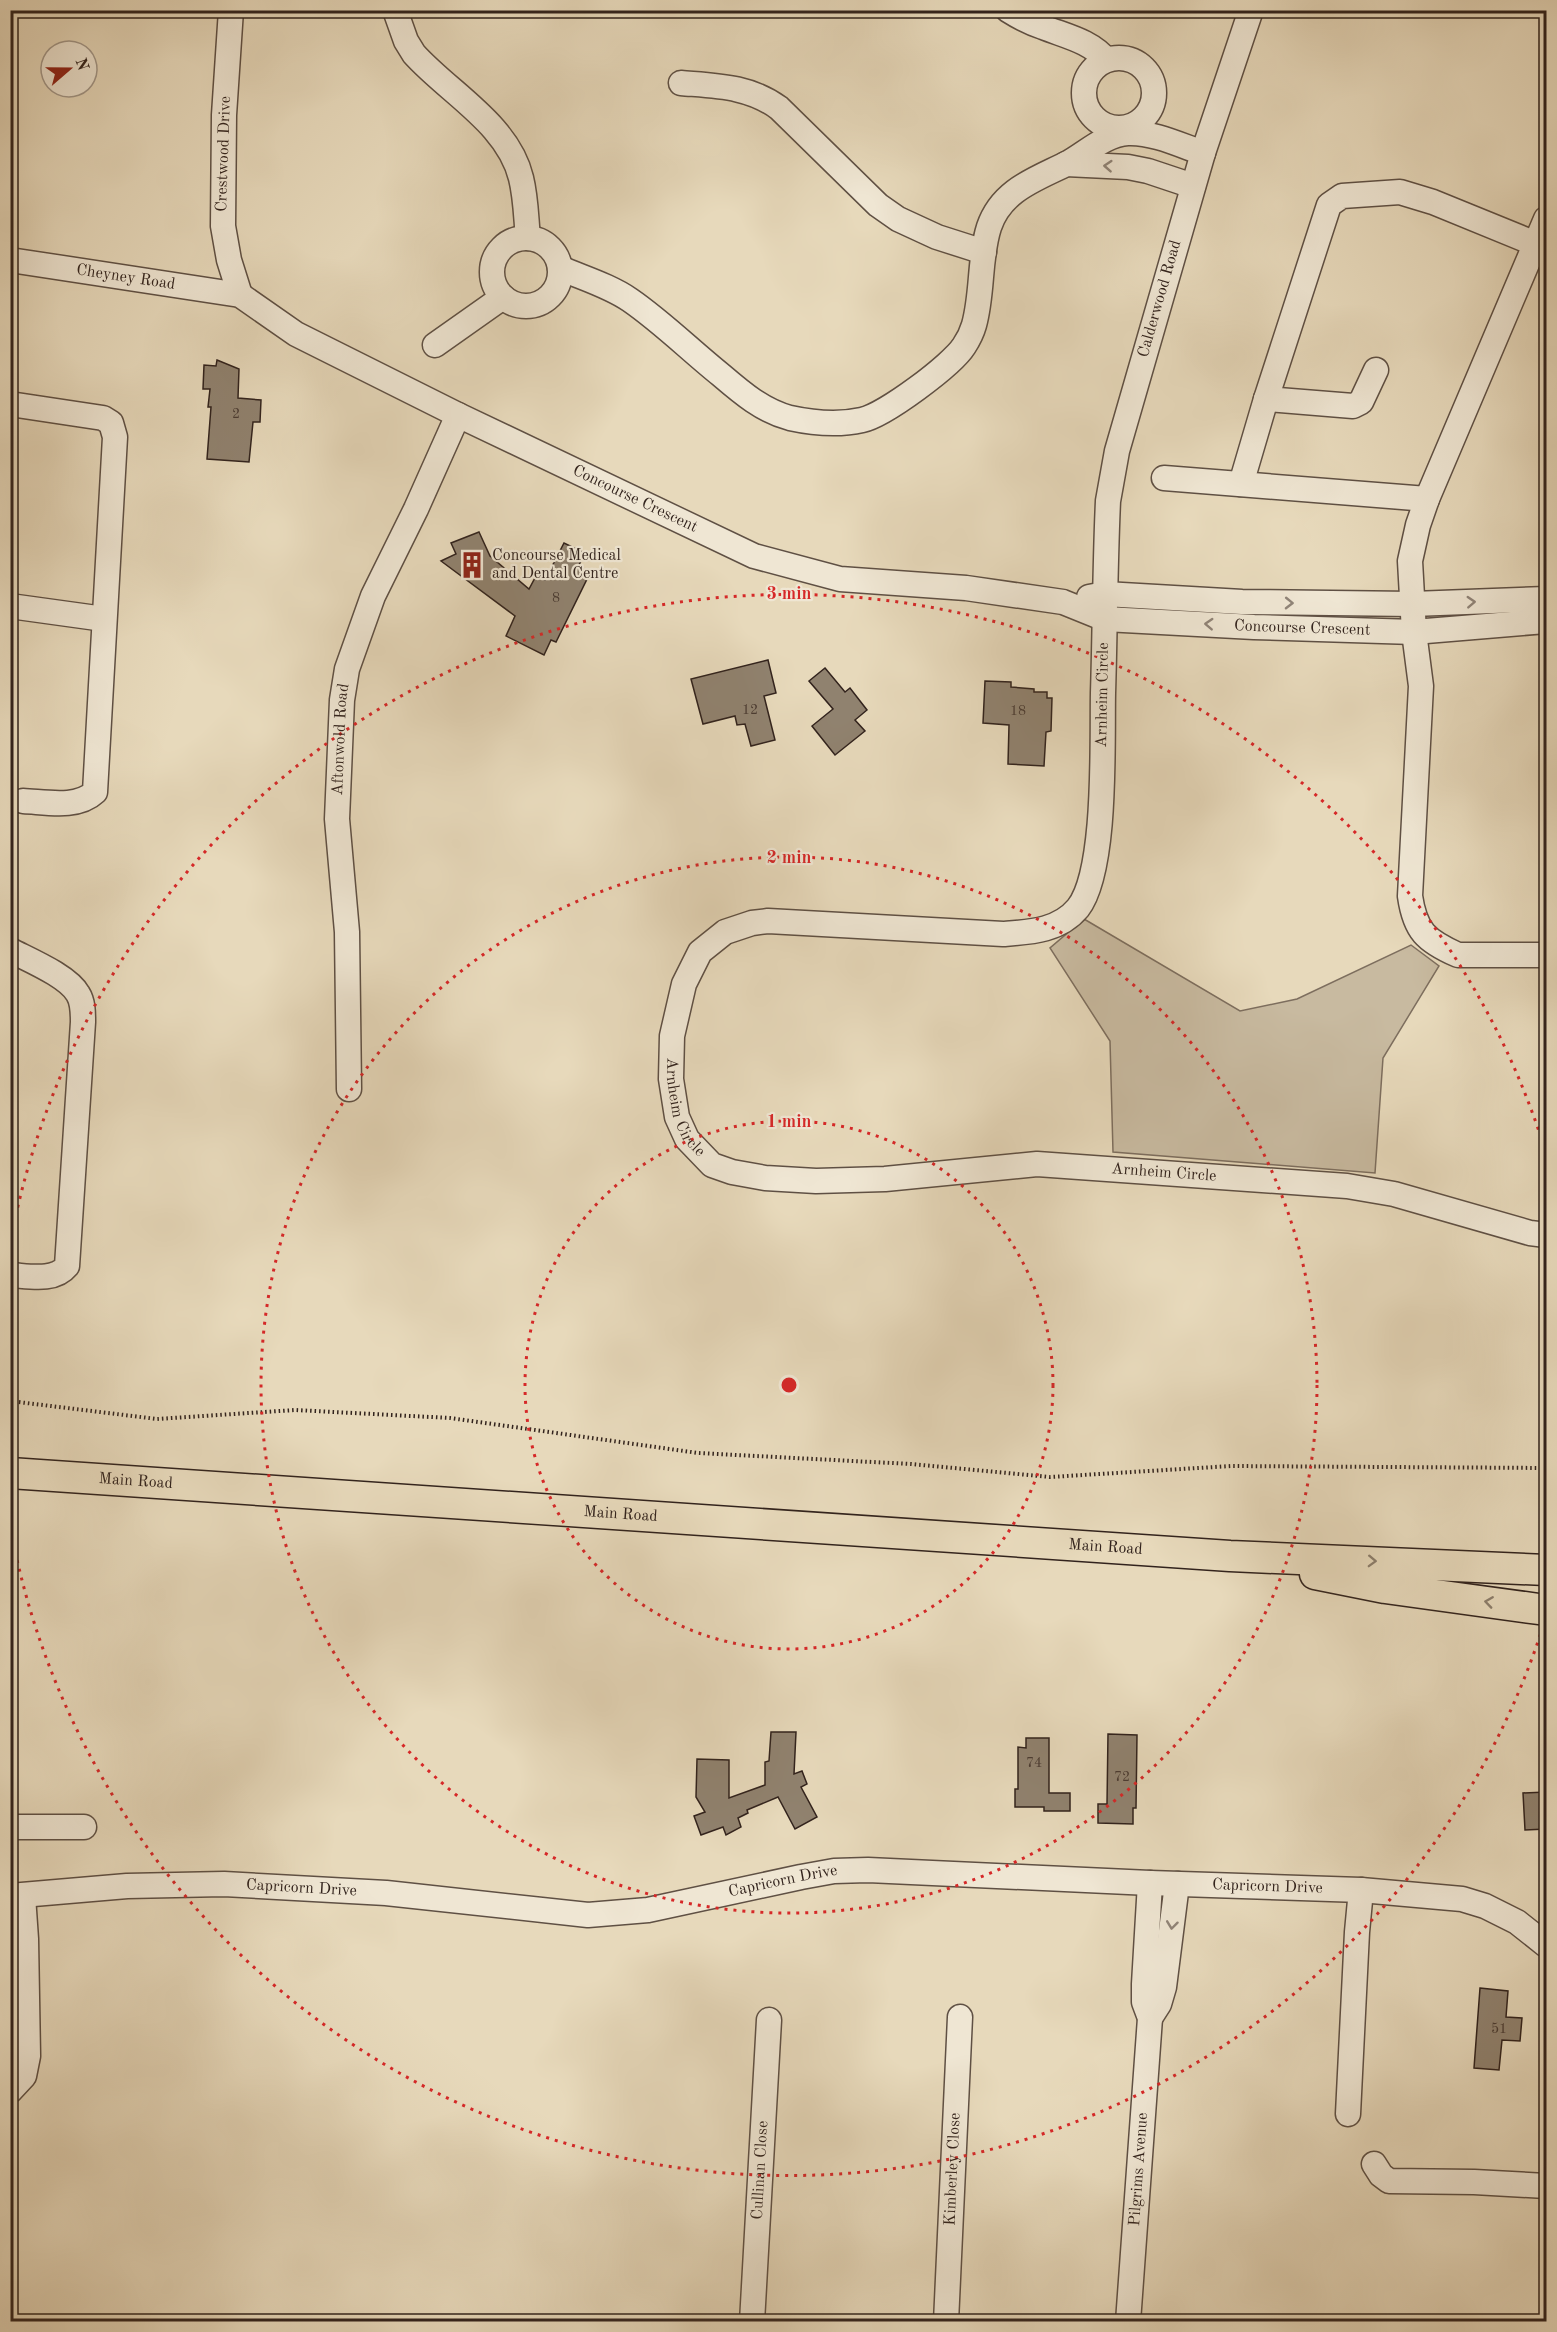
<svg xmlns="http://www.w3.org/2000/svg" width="1557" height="2332" viewBox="0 0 1557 2332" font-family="'Old Standard TT',serif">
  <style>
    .green { fill: #c8baa0; stroke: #7d6e5e; stroke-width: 1.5 }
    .building { fill: #90826f; stroke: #32231d; stroke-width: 1.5 }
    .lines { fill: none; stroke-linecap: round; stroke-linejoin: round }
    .minor-casing { stroke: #5f5044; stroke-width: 27 }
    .major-casing { stroke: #32231d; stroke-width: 33 }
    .path { stroke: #32231d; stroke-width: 4; stroke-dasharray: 1.5 3; stroke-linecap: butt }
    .minor { stroke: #efe6d3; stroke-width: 24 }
    .major { stroke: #e7d9bb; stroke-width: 30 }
    .oneway { stroke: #908478 }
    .oneway2 { stroke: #8c7e6c }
    .ring { fill: none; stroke: #d62828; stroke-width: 3; stroke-dasharray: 3 6 }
    .labels { text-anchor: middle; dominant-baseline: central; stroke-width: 4.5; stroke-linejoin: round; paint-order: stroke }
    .number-label { font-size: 14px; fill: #4a3b32 }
    .street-label { font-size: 16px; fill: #32231d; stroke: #efe6d3 }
    .poi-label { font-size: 16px; fill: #32231d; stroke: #efe6d3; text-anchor: start }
    .centre { fill: #d62828; stroke: #efe6d3; stroke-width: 3 }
    .ring-label { font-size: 18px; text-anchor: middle; font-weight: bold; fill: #d62828; stroke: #efe6d3; stroke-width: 4.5; stroke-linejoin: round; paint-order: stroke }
  </style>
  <rect width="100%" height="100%" fill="#e7d9bb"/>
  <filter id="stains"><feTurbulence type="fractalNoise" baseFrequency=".00333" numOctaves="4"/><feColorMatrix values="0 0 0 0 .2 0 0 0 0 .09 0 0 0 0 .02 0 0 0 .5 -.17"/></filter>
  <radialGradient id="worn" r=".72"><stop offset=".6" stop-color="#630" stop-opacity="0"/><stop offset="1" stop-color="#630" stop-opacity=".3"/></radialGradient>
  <path class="green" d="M1084,919l156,92 57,-12 114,-54 28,21 -56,92 -8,115 -262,-21 -3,-111 -60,-93z"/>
  <g class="building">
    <path d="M217,360l22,9 -1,29 23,2 -1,22h-7l-4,40 -42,-3 4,-52h-3l2,-18h-7l1,-24 12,1z"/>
    <path d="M479,532l11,24 39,33 7,-13 9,4 19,-37 21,10 -7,14 12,6 -34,69 -5,-2 -7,15 -38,-19 9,-20 -74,-55 15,-7 -5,-11z"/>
    <path d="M768,660l8,33 -12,3 11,44 -24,6 -6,-22 -8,1 -2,-9 -32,8 -12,-45z"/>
    <path d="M825,668l20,24 5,-4 17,22 -12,10 10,11 -30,24 -23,-29 21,-17 -24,-28z"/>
    <path d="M985,681l26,1v5l23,2v3h13v6h5l-1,33 -5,1 -2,34 -36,-2 1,-39 -26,-2z"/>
    <path d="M771,1732h25l-2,42 8,-3 5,13 -6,3 16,30 -22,12 -17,-32 -31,13 1,3 -10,5 3,9 -15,8 -3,-8 -22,8 -7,-19 11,-4 -9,-15 1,-38 32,1v38l36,-13v-23l4,-1z"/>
    <path d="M1108,1734l29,1 -1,73h-3v16l-35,-1v-19h9z"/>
    <path d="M1026,1738h23v55h21v18h-26v-4h-29v-18h3v-42l8,1z"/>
    <path d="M1546,1792v37l-21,1 -2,-37z"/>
    <path d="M1480,1988l28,3 -2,26 16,1 -2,23 -18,-1 -3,30 -25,-2z"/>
  </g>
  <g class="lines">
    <defs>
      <g id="minor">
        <path d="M231,10l-7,105 -1,111 6,34 11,35"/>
        <path d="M395,10l11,31 8,13c35,39 94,70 107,124 5,20 5,40 7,60"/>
        <path d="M1008,10c11,7 23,13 35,17 22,9 48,14 63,33"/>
        <path id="s1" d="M1251,10l-48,143 -86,298 -9,50c-3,64 -3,128 -5,192 -1,49 4,178 -25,215 -19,23 -48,24 -75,26l-235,-13 -16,2 -27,9 -25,20 -16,32 -12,52 -1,43 6,38 10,22 25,26 20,7 33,6 51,3 69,-2 152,-15 310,22 47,8 136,39 16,2"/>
        <circle cx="1119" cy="93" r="35"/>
        <path d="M681,83c36,3 68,3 98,25l99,97 20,14 39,18 47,15"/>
        <path d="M1066,164l62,3 20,4 45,15"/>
        <path d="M1546,219l-119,280 -9,26 -8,36 4,71 7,54 -11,210c5,35 16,45 48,59h88"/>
        <circle cx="526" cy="272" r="34"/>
        <path id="s2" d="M10,260l230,35 56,39 162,81 296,141 86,23 126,9 97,14 42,17 149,8 160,5 132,-11"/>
        <path d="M560,268c23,10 50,18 70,32 32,22 61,51 91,75 21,18 42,36 69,43 23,5 50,7 72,2 23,-5 90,-55 102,-74 4,-6 8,-14 10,-21 9,-32 5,-67 15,-98 13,-38 48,-48 79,-64 18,-10 38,-29 60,-30 25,-1 52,12 75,20"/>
        <path d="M435,345l68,-48"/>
        <path d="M1266,399l87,7 8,-4 15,-32"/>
        <path d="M10,404l93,14 8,5 4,14 -20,355c-18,17 -49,10 -72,9"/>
        <path d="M1164,478l263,21"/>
        <path d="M1241,484l25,-85 63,-194 13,-9 58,-4 33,10 103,42"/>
        <path d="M1089,597l16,-3 137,8 171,2 133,-5"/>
        <path d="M10,606l94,13"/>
        <path d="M10,950c19,10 58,26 68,44 5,8 5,18 5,28l-16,244c-13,16 -38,10 -57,9"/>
        <path id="s3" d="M349,1089l-2,-157 -10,-113 5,-119 5,-31 26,-73 43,-87 42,-94"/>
        <path d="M10,1827h74"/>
        <path id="s4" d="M10,1896l117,-10 97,-2 162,9 202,22 60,-5 153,-33 33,-6 34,-1 282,13 211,7 101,9 23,7 32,16 29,23"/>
        <path d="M1150,2018l9,-14 5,-17 13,-103"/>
        <path d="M10,2091l14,-15 4,-20 -2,-117 -3,-43"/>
        <path d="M1348,2114l9,-182 4,-42"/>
        <path d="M1374,2164l7,11 8,6 85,1 72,4"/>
        <path id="s5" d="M752,2322l17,-302"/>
        <path id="s6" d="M946,2322l14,-305"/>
        <path id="s7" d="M1128,2322l22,-304 -6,-16v-18l6,-101"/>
      </g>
      <g id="major">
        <path id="s8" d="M10,1473l1220,83 316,14"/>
        <path d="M1315,1574l70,14 161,22"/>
      </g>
    </defs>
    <use href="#minor" class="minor-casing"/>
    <use href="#major" class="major-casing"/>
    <path class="path" d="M10,1401l147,18 138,-9 155,8 248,35 213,11 139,13 181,-11 315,2"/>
    <use href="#minor" class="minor"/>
    <use href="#major" class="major"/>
  </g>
  <defs><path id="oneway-chevron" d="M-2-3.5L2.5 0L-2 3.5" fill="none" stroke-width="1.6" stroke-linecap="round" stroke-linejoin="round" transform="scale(1.5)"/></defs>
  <g class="oneway">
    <use href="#oneway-chevron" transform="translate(1108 166) rotate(-176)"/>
    <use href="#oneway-chevron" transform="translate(1471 602) rotate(-3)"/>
    <use href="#oneway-chevron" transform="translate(1289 603) rotate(1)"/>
    <use href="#oneway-chevron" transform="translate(1209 624) rotate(-177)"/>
    <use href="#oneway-chevron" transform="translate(1172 1925) rotate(97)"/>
  </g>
  <g class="oneway2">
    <use href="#oneway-chevron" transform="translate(1372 1561) rotate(2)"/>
    <use href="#oneway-chevron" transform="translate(1489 1602) rotate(-172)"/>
  </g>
  <g class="ring">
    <circle cx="789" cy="1385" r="264"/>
    <circle cx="789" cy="1385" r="528"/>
    <path d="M1546 1617A792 792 0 0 1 12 1536M12 1234A792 792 0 0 1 1546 1153"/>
  </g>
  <defs>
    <symbol id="building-bare" viewBox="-9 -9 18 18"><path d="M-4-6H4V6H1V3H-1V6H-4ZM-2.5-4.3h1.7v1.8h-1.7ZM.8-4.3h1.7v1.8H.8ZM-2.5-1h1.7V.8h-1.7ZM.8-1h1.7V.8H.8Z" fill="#8f2418" stroke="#efe6d3" stroke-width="2.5" paint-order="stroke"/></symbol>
  </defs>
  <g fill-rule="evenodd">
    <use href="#building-bare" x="453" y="546" width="38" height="38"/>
  </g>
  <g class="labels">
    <g class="number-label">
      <text x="236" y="414">2</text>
      <text x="556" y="598">8</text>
      <text x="750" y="710">12</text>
      <text x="1018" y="711">18</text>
      <text x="1034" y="1763">74</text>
      <text x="1122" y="1777">72</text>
      <text x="1499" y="2029">51</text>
    </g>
    <g class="street-label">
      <text transform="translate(224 154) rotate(-88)">Crestwood Drive</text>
      <text stroke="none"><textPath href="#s2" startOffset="117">Cheyney Road</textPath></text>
      <text transform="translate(1160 299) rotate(-74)">Calderwood Road</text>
      <text stroke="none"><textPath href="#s2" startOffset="678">Concourse Crescent</textPath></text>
      <text stroke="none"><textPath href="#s2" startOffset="1366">Concourse Crescent</textPath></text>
      <text transform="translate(1103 695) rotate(-89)">Arnheim Circle</text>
      <text stroke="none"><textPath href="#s3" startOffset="350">Aftonwold Road</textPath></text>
      <text stroke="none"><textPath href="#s1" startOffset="1480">Arnheim Circle</textPath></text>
      <text stroke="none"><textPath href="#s1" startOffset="2002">Arnheim Circle</textPath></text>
      <text stroke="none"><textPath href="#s8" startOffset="126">Main Road</textPath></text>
      <text stroke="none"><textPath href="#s8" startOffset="612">Main Road</textPath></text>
      <text stroke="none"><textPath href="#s8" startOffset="1098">Main Road</textPath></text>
      <text stroke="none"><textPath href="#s4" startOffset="778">Capricorn Drive</textPath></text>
      <text stroke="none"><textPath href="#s4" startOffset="1264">Capricorn Drive</textPath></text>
      <text stroke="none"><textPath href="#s4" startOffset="292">Capricorn Drive</textPath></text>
      <text stroke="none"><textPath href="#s6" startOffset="153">Kimberley Close</textPath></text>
      <text stroke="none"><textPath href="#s7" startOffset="153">Pilgrims Avenue</textPath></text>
      <text stroke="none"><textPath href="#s5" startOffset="152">Cullinan Close</textPath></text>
    </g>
    <g class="poi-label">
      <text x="492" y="556">Concourse Medical<tspan x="492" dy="18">and Dental Centre</tspan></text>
    </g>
  </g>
  <circle cx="789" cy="1385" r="9" class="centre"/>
  <g class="ring-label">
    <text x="789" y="599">3 min</text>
    <text x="789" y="863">2 min</text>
    <text x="789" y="1127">1 min</text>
  </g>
  <rect width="1557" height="2332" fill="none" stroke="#e7d9bb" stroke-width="36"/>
  <rect x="12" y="12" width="1533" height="2308" fill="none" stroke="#32231d" stroke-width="3"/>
  <rect x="18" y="18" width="1521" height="2296" fill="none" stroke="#32231d" stroke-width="1.5"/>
  <g transform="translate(69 69) rotate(70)"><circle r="28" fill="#efe6d3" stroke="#a3988a" stroke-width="1.5"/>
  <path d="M0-4.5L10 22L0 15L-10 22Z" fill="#8f2418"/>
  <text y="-9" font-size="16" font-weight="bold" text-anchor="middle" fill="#32231d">N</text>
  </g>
  <rect width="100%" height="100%" filter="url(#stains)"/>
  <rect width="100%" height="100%" fill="url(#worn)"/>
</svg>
